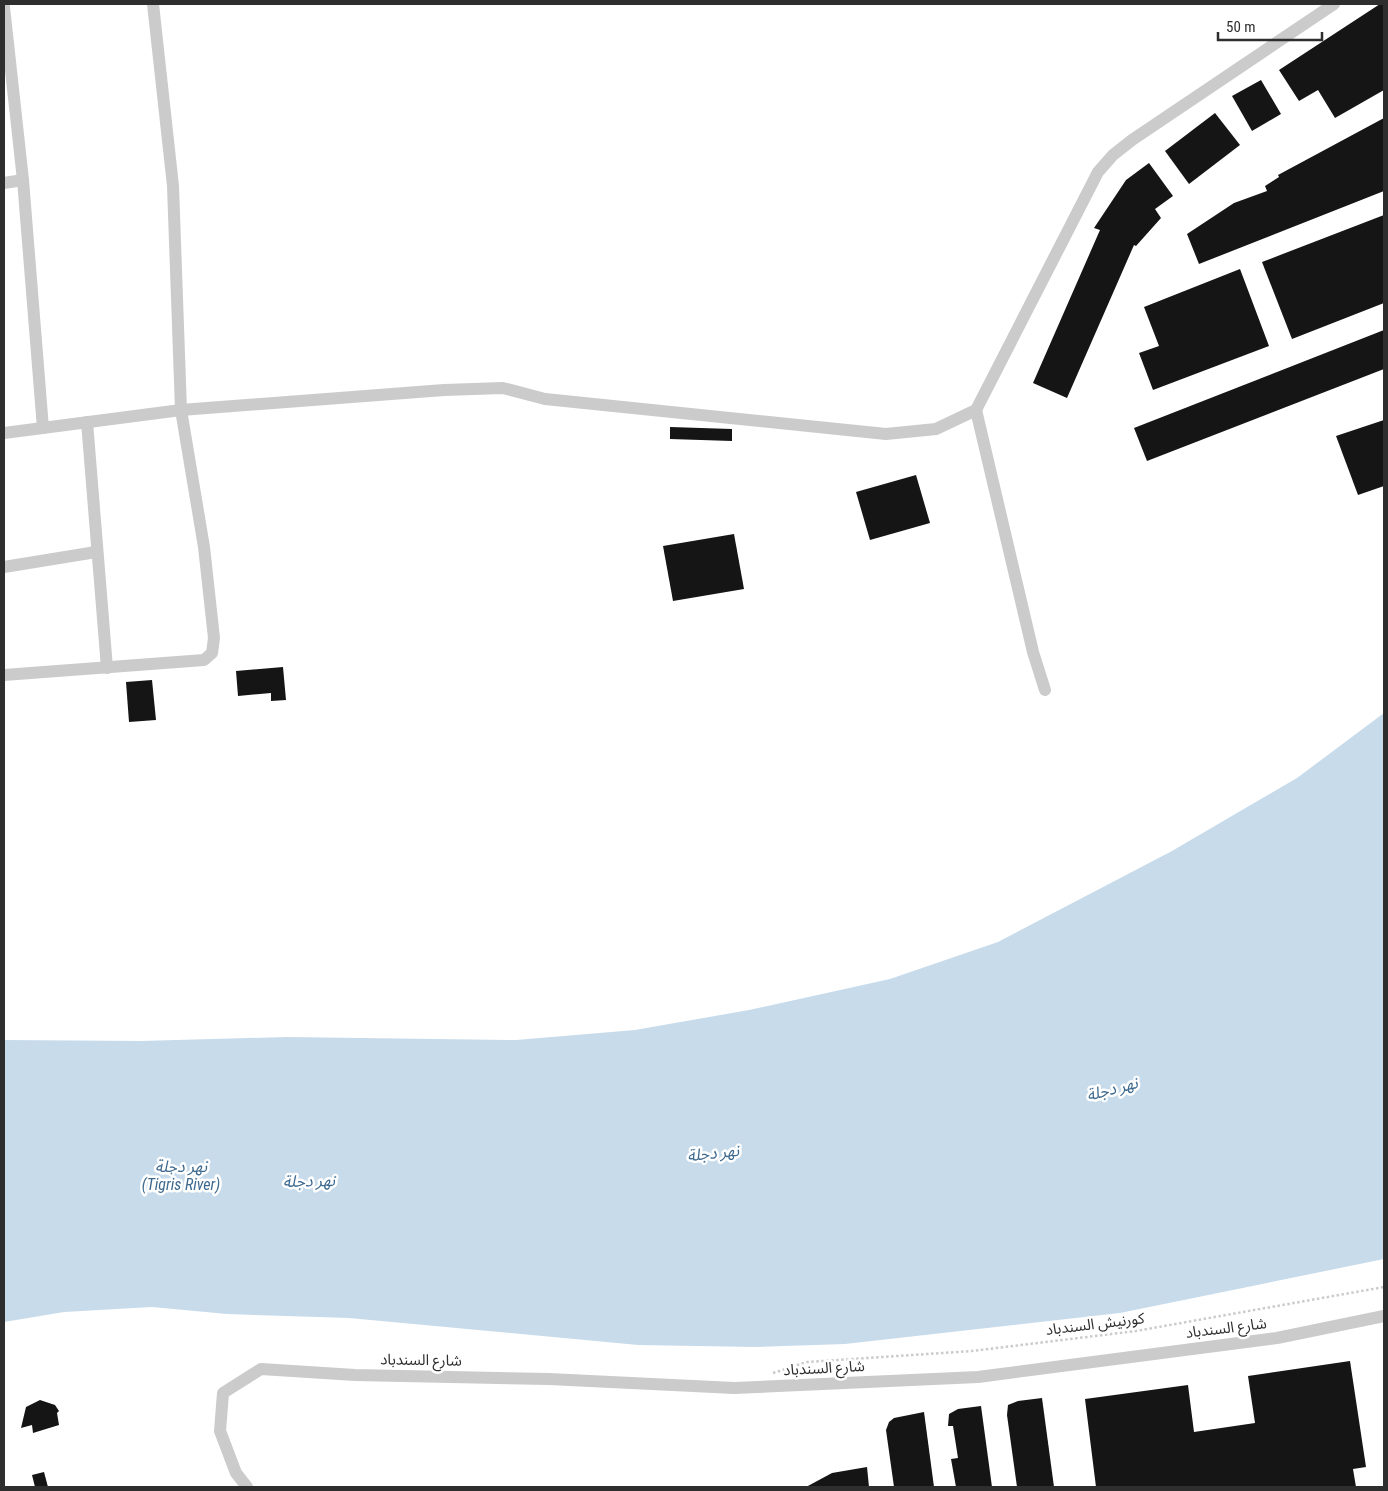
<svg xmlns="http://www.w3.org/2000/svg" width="1388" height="1491" viewBox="0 0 1388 1491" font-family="'Roboto Condensed','Noto Sans Arabic',sans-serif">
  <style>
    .water { fill: #c7dbeb }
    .building { fill: #151515 }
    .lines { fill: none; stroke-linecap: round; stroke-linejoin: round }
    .path { stroke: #cbcbcb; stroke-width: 2.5; stroke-dasharray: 2.5 2.5; stroke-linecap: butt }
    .minor { stroke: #cbcbcb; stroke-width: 12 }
    .labels { text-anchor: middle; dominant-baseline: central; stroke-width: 5; stroke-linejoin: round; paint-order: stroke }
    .street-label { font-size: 15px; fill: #2e2e2e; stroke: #fff }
    .water-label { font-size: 16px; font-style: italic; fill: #3d698f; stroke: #fff }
  </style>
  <rect width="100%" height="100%" fill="#fff"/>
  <path class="water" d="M1384,713v546l-264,54 -275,31 -89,3 -118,-2 -289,-27 -122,-4 -75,-7 -88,5 -60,10v-282l137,1 146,-4 229,3 119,-10 114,-20 141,-31 108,-37 174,-91 125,-73z"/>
  <g class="building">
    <path d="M1380,4h4v86l-49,28 -17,-28 -19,11 -20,-31z"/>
    <path d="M1261,80l20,34 -29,17 -20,-35z"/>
    <path d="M1215,113l25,32 -51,39 -24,-33z"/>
    <path d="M1384,118v73l-185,73 -12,-30 47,-31 33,-12 -2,-5 14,-9 -1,-2z"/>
    <path d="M1149,163l24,33 -18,13 6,9 -25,28 -2,-1 -67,153 -34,-15 67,-153 -6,-2 32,-48z"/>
    <path d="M1384,215v88l-92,36 -30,-77z"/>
    <path d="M1240,269l29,77 -116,44 -14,-37 20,-7 -15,-39z"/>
    <path d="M1384,330v39l-237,92 -13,-33z"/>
    <path d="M1384,420v66l-26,9 -22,-59z"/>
    <path d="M670,427l62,2v12l-62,-2z"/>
    <path d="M916,475l14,48 -60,17 -14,-48z"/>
    <path d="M734,534l10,55 -71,12 -10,-55z"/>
    <path d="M283,667l3,33 -15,1v-8l-33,3 -2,-25z"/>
    <path d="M152,680l4,40 -27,2 -3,-40z"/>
    <path d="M1350,1361l16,106 -13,2 3,18h-260l-11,-88 103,-14 6,47 61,-9 -7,-47z"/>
    <path d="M1042,1398l12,89h-37l-10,-72 1,-10 10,-4z"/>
    <path d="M40,1400l15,5 4,6 -2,2 2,12 -26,8 -1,-8 -11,3 5,-21z"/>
    <path d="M981,1406l11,81h-36l-5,-28 7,-1 -5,-32h-5l1,-12 9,-5z"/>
    <path d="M924,1412l10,75h-40l-8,-57 3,-8 5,-4z"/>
    <path d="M867,1467l2,20h-63l26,-14z"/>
    <path d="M44,1472l4,15h-13l-3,-12z"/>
  </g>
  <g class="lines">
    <path class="path" d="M773,1373l34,-11 165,-11 164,-20 248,-44"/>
    <g class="minor">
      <path d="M4,7l19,173 20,248"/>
      <path d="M4,183l19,-3"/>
      <path d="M976,410l57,242 12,38"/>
      <path d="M87,422l20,246"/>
      <path d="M4,433l177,-23 263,-20 59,-2 42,11 341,35 50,-5 40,-19 122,-238 15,-17 19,-15 202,-136"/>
      <path d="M4,567l92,-15"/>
      <path d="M4,675l200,-15 8,-7 2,-15 -10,-91 -23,-137 -8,-224 -20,-182"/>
      <path d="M247,1487l-11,-14 -16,-42 3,-38 38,-24 94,6 194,4 185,9 244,-11 299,-39 107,-22"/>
    </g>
  </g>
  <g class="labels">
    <g class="street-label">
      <text transform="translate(1095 1324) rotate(-7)">كورنيش السندباد</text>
      <text transform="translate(1226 1328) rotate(-7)">شارع السندباد</text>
      <text transform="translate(421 1360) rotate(1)">شارع السندباد</text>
      <text transform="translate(824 1368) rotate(-3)">شارع السندباد</text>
    </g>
    <g class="water-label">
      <text transform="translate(1112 1089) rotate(-15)">نهر دجلة</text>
      <text transform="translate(713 1153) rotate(-6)">نهر دجلة</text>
      <text x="181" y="1166">نهر دجلة<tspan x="181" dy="18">(Tigris River)</tspan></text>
      <text transform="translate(309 1181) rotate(-1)">نهر دجلة</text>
    </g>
  </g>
  <rect width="1388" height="1491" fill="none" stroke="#2e2e2e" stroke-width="10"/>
  <path d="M1218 32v8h104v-8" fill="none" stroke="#2e2e2e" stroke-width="2.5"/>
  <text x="1226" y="32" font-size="15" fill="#2e2e2e" stroke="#ffffff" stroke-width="4" paint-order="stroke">50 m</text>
</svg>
